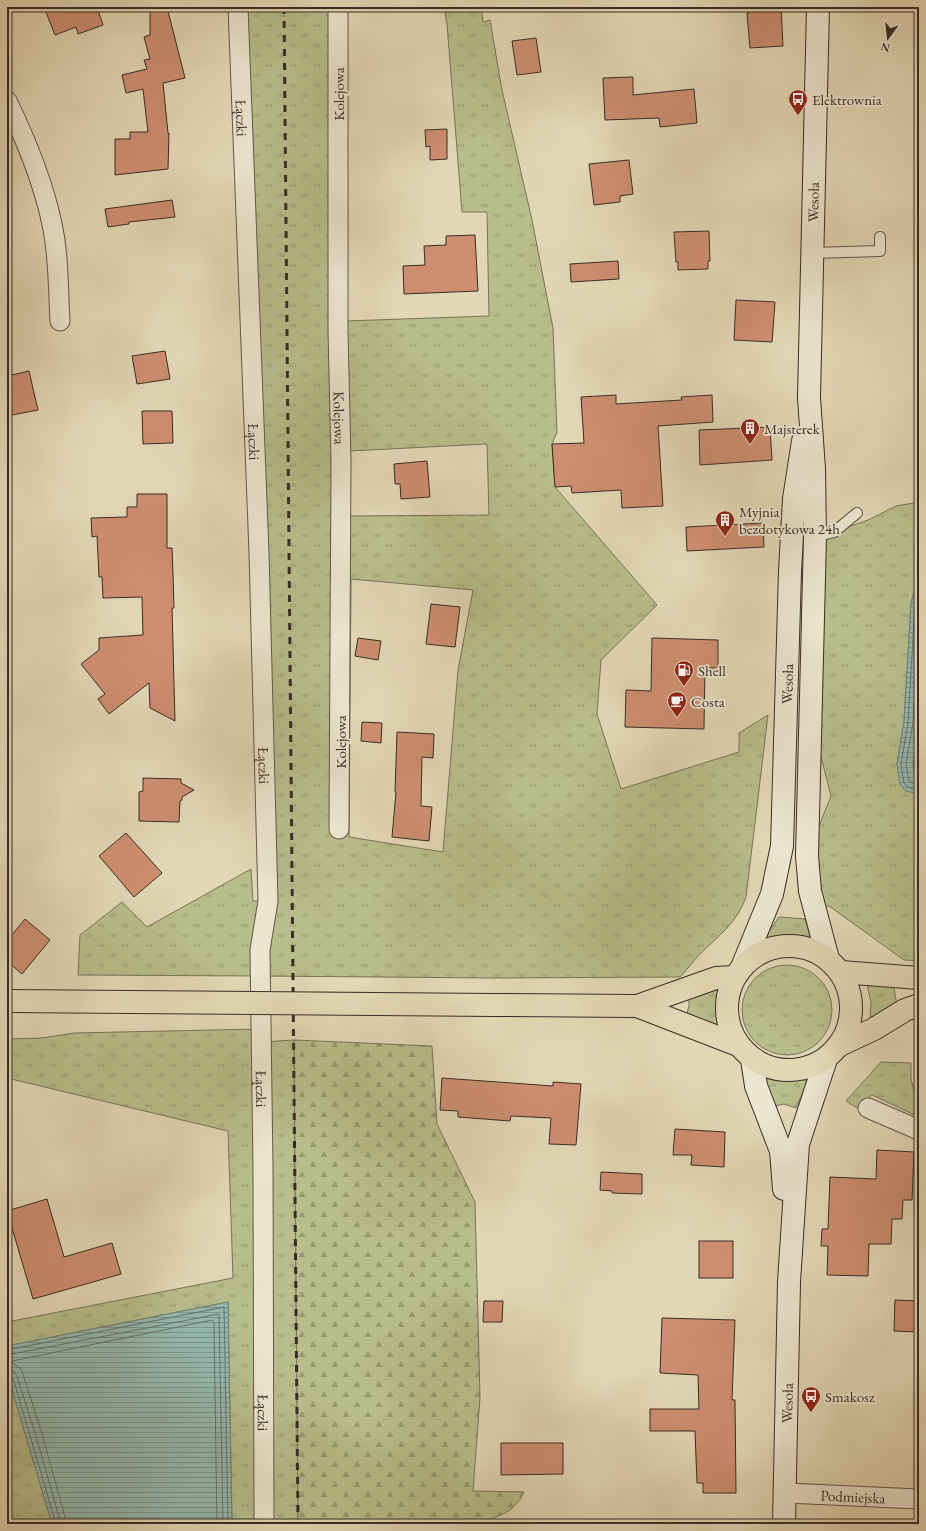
<svg xmlns="http://www.w3.org/2000/svg" width="926" height="1531" viewBox="0 0 926 1531" font-family="'EB Garamond',serif">
  <style>
    .grass { fill: url(#grass-tufts); stroke: #787458; fill-rule: evenodd }
    .forest { fill: url(#forest-firs); stroke: #787458 }
    .water { fill: url(#water-rules); stroke: #708179 }
    .lines { fill: none; stroke-linecap: round; stroke-linejoin: round }
    .shore { stroke: #66726b; stroke-width: 1 }
    .building { fill: #cd8e70; stroke: #382c26 }
    .lane-casing { stroke: #62574a; stroke-width: 12 }
    .street-casing { stroke: #62574a; stroke-width: 21 }
    .secondary-casing { stroke: #382c26; stroke-width: 24 }
    .primary-casing { stroke: #382c26; stroke-width: 24 }
    .lane { stroke: #ece5cf; stroke-width: 10 }
    .street { stroke: #ece5cf; stroke-width: 19 }
    .secondary { stroke: #ece5cf; stroke-width: 22 }
    .primary { stroke: #e2d7b5; stroke-width: 22 }
    .rail { stroke: #382c26; stroke-width: 3; stroke-dasharray: 7 7; stroke-linecap: butt }
    .primary-bridge-casing { stroke: #382c26; stroke-width: 24; stroke-linecap: butt }
    .primary-bridge { stroke: #e2d7b5; stroke-width: 22 }
    .labels { text-anchor: middle; dominant-baseline: central; stroke-width: 3.5; stroke-linejoin: round; paint-order: stroke }
    .street-label { font-size: 15px; fill: #382c26; stroke: #ece5cf }
    .poi-label { font-size: 15px; fill: #382c26; stroke: #ece5cf; text-anchor: start }
  </style>
  <defs>
    <pattern id="grass-tufts" width="24" height="20" patternUnits="userSpaceOnUse"><rect width="24" height="20" fill="#b7bd8b"/><path d="M3 7l-1-3M5 7V3M7 7l1-3M15 17l-1-3M17 17v-4M19 17l1-3" fill="none" stroke="#969a71"/></pattern>
    <pattern id="forest-firs" width="22" height="20" patternUnits="userSpaceOnUse"><rect width="22" height="20" fill="#b7bd8b"/><path d="M5 1l3.5 6h-7zM16 11l3.5 6h-7z" fill="#969a71"/></pattern>
    <pattern id="water-rules" width="6" height="5" patternUnits="userSpaceOnUse"><rect width="6" height="5" fill="#95b9b0"/><path d="M0 2.5h6" fill="none" stroke="#7b978f"/></pattern>
  </defs>
  <rect width="100%" height="100%" fill="#e2d7b5"/>
  <filter id="stains"><feTurbulence type="fractalNoise" baseFrequency=".005" numOctaves="4"/><feColorMatrix values="0 0 0 0 .2 0 0 0 0 .09 0 0 0 0 .02 0 0 0 .5 -.17"/></filter>
  <radialGradient id="worn" r=".72"><stop offset=".6" stop-color="#630" stop-opacity="0"/><stop offset="1" stop-color="#630" stop-opacity=".3"/></radialGradient>
  <g class="grass">
    <path d="M238,7h107l1,314 143,-5 -2,-104h-25l-15,-188 -3,-17h37l2,15 7,-2 12,70 30,130 21,108 4,104 -5,12 3,43 102,118 -56,55 -4,54 24,75 118,-37v-19l29,-18 -22,182c-9,26 -27,38 -46,57 -7,7 -13,16 -20,23l-185,1 -234,-2zM487,444l2,71 -140,1v-65zM351,579l122,11 -15,80 -15,182 -94,-15z"/>
    <path d="M919,502v73l-8,28 -7,119 -7,42 19,31 3,-1v167l-15,-1 -75,-54 -14,2 -8,-52 24,-60 -20,-78 4,-181 19,-5 34,-12 28,-14z"/>
    <path d="M251,869l2,32h6l-3,75 -178,-1 2,-40 42,-33 25,25z"/>
    <path d="M779,917l26,2 8,26 -21,-5h-15l-14,2v-2z"/>
    <circle cx="787" cy="1010" r="45"/>
    <path d="M867,984l15,1 12,3 3,18 -27,15 1,-19z"/>
    <path d="M721,985l-5,23 2,20 -30,-12 -1,-3 2,-7v-9z"/>
    <path d="M261,1029l1,13 32,-2 4,484h-66l-4,-222 -221,44v-24l226,-44 -5,-147 -221,-53v-39l35,-1 32,-5z"/>
    <path d="M881,1062l30,1v16l4,16 4,5v17l-47,-22 -15,13 -11,-7z"/>
    <path d="M763,1076c9,4 19,5 30,4 4,0 8,-2 13,0v5l-10,23 -12,-4 -9,2z"/>
    <path d="M7,1373l45,151h-45z"/>
  </g>
  <path class="forest" d="M294,1040l138,6 5,78 38,78 5,196 -7,93 51,1c-10,22 -29,26 -51,32h-175z"/>
  <g class="water">
    <path d="M919,575v219l-13,-3 -6,-6 -3,-21 7,-42 7,-119z"/>
    <path d="M228,1302l4,222h-180l-45,-151v-27z"/>
  </g>
  <g class="lines">
    <g class="shore">
      <path d="M919,589l-4,15 -7,119 -7,41 3,19 4,4 11,4"/>
      <path d="M919,616l-6,107 -7,41 3,17 10,5"/>
      <path d="M919,726l-6,38 2,13 4,3"/>
      <path d="M7,1350l217,-43 4,217"/>
      <path d="M7,1355l212,-41 4,210"/>
      <path d="M7,1369l6,2 4,5 19,60 25,88"/>
      <path d="M7,1374l4,1 2,3 43,146"/>
      <path d="M67,1524l-25,-90 -19,-60 -3,-6 -7,-4 -1,-3 200,-41 2,2 3,202"/>
    </g>
  </g>
  <g class="building">
    <path d="M44,7h53l6,18 -25,9 -2,-7 -21,8z"/>
    <path d="M150,7h17l18,71 -22,5 5,50h1l-1,36 -53,6v-36h15v-7h18l-5,-43 -17,4 -4,-18 25,-6 -3,-9 6,-1 -6,-22 6,-2z"/>
    <path d="M753,7h28l2,39 -33,2 -3,-35h3l-1,-4h4z"/>
    <path d="M536,38l5,34 -24,3 -5,-34z"/>
    <path d="M633,77v18l61,-6 3,34 -37,4 -1,-9 -54,2 -2,-42z"/>
    <path d="M447,129v30l-17,1v-14l-4,1 -1,-17z"/>
    <path d="M629,160l4,34 -13,2v6l-26,3 -5,-41z"/>
    <path d="M172,200l3,17 -46,5v2l-21,3 -3,-18z"/>
    <path d="M709,231l1,30h-2v8l-30,1v-8h-2l-2,-30z"/>
    <path d="M475,235l3,56 -74,3 -1,-28 22,-1 -1,-19 22,-1v-9z"/>
    <path d="M618,261l1,18 -48,3 -1,-18z"/>
    <path d="M736,300l39,2 -3,40 -38,-2z"/>
    <path d="M165,351l5,28 -33,5 -5,-28z"/>
    <path d="M29,371l9,39 -31,6v-40z"/>
    <path d="M616,395v9l66,-4 -1,-3 31,-2 1,27 -55,4 5,80 -41,2 -1,-18 -49,3 -1,-7 -16,1 -3,-43 32,-1 -3,-46z"/>
    <path d="M142,411h30l1,32 -30,1z"/>
    <path d="M770,427l2,33 -72,5 -1,-35z"/>
    <path d="M427,461l3,36 -29,2 -1,-15h-5l-1,-20z"/>
    <path d="M137,494h30v54h5l1,26 1,34h-2l3,113 -25,-13 -1,-25 -40,31 -11,-15 7,-5 -24,-30 18,-14v-12l44,-3 -1,-38 -39,1 -1,-21h-3l-2,-41 -5,1 -1,-19 36,-1v-10h10z"/>
    <path d="M763,523l1,24 -77,4 -1,-24z"/>
    <path d="M431,604l29,3 -5,40 -29,-3z"/>
    <path d="M358,638l23,3 -3,19 -23,-4z"/>
    <path d="M652,638l66,2v28h-13l-1,61 -79,-2 1,-37 25,1z"/>
    <path d="M362,722l20,1 -1,20 -20,-2z"/>
    <path d="M397,732l37,2 -1,24 -11,-1 -1,49 11,1 -3,34 -37,-4 4,-45h-1z"/>
    <path d="M143,778l38,1v4l13,7 -12,7v3l-2,1 -1,21 -40,-1v-29l4,-1z"/>
    <path d="M126,833l36,40 -28,24 -35,-41z"/>
    <path d="M25,919l25,21 -28,34 -15,-13v-20z"/>
    <path d="M442,1078l111,8v-4l28,2 -5,61 -27,-1 2,-26 -40,-2 -1,5 -52,-4v-6l-18,-1z"/>
    <path d="M675,1129l50,3 -1,35 -33,-2 1,-10h-19z"/>
    <path d="M877,1150l37,2 -2,48h-9l-1,19h-10l-1,25h-22l-1,32 -41,-1 1,-29h-7l1,-17h6l2,-52 46,2z"/>
    <path d="M601,1172l41,2v20l-30,-1v-2l-12,-1z"/>
    <path d="M47,1199l17,58 48,-14 9,31 -88,25 -26,-88z"/>
    <rect x="699" y="1241" width="34" height="37"/>
    <path d="M895,1300l24,1v31l-25,-1z"/>
    <path d="M484,1301h19l-1,21h-19z"/>
    <path d="M662,1318l73,2 -3,80h3l1,93h-33v-10h-6l-2,-52h-45v-22h49l-1,-34 -38,-2z"/>
    <path d="M501,1443h62v31l-62,1z"/>
  </g>
  <g class="lines">
    <defs>
      <g id="lane">
        <path d="M812,253l68,-2v-14"/>
        <path d="M815,537l19,-5 23,-19"/>
      </g>
      <g id="street">
        <path id="s1" d="M238,7l21,546 9,348 -8,49 3,219 1,355"/>
        <path id="s2" d="M338,7v323l3,132 -2,367"/>
        <path d="M7,101c19,39 36,80 45,123 7,32 6,65 8,97"/>
        <path d="M868,1108l51,22"/>
        <path id="s3" d="M786,1493l133,6"/>
      </g>
      <g id="secondary">
        <path d="M818,7l-9,391 5,71 1,68 -8,319 3,35 18,68"/>
        <path id="s4" d="M743,965l29,-71 10,-48 8,-275 4,-72 9,-58"/>
        <path d="M752,1059l4,27 25,65 3,38"/>
        <path id="s5" d="M784,1524l5,-242 9,-138 28,-85"/>
      </g>
      <g id="primary">
        <circle cx="789" cy="1008" r="62"/>
        <path d="M841,972l78,6"/>
        <path d="M495,1005l142,1 79,-28 19,-1"/>
        <path d="M637,1006l101,39"/>
        <path d="M840,1045l34,-16 31,-19 14,-5"/>
      </g>
    </defs>
    <use href="#lane" class="lane-casing"/>
    <use href="#street" class="street-casing"/>
    <use href="#secondary" class="secondary-casing"/>
    <use href="#primary" class="primary-casing"/>
    <use href="#lane" class="lane"/>
    <use href="#street" class="street"/>
    <use href="#secondary" class="secondary"/>
    <use href="#primary" class="primary"/>
    <path class="rail" d="M284,7l14,1517"/>
    <defs>
      <path id="primary-bridge" d="M7,1001l488,4"/>
    </defs>
    <use href="#primary-bridge" class="primary-bridge-casing"/>
    <use href="#primary-bridge" class="primary-bridge"/>
  </g>
  <defs>
    <symbol id="bus-pin" viewBox="-11 -11 22 30"><path d="M0 17L-7.5 6A9.5 9.5 0 1 1 7.5 6Z" fill="#8f2418" stroke="#ece5cf"/><path d="M-5-6H5V4H4V6H2V4H-2V6H-4V4H-5ZM-3.5-4V0h7V-4ZM-3.5 1.2v1.5H-2V1.2ZM2 1.2v1.5H3.5V1.2Z" fill="#fff"/></symbol>
    <symbol id="building-pin" viewBox="-11 -11 22 30"><path d="M0 17L-7.5 6A9.5 9.5 0 1 1 7.5 6Z" fill="#8f2418" stroke="#ece5cf"/><path d="M-4-6H4V6H1V3H-1V6H-4ZM-2.5-4.3h1.7v1.8h-1.7ZM.8-4.3h1.7v1.8H.8ZM-2.5-1h1.7V.8h-1.7ZM.8-1h1.7V.8H.8Z" fill="#fff"/></symbol>
    <symbol id="fuel-pin" viewBox="-11 -11 22 30"><path d="M0 17L-7.5 6A9.5 9.5 0 1 1 7.5 6Z" fill="#8f2418" stroke="#ece5cf"/><path d="M-5.5-6h7V0h2V4h1.3V-2.5L3-4.5l.8-.8L6-3V5H2.5V1h-1V6h-7ZM-4.2-4.7v3.2H.2V-4.7Z" fill="#fff"/></symbol>
    <symbol id="cafe-pin" viewBox="-11 -11 22 30"><path d="M0 17L-7.5 6A9.5 9.5 0 1 1 7.5 6Z" fill="#8f2418" stroke="#ece5cf"/><path d="M-5.5-4.5H6V0H3Q3 3.5 0 3.5H-2.5Q-5.5 3.5-5.5 0ZM3-3.2v2h1.7v-2ZM-6 4.5H4V6H-6Z" fill="#fff"/></symbol>
  </defs>
  <g fill-rule="evenodd">
    <use href="#bus-pin" x="787" y="88" width="22" height="30"/>
    <use href="#building-pin" x="739" y="417" width="22" height="30"/>
    <use href="#building-pin" x="714" y="509" width="22" height="30"/>
    <use href="#fuel-pin" x="673" y="659" width="22" height="30"/>
    <use href="#cafe-pin" x="666" y="690" width="22" height="30"/>
    <use href="#bus-pin" x="800" y="1385" width="22" height="30"/>
  </g>
  <g class="labels">
    <g class="street-label">
      <text transform="translate(338 94) rotate(-90)">Kolejowa</text>
      <text stroke="none"><textPath href="#s1" startOffset="111">Łączki</textPath></text>
      <text transform="translate(813 202) rotate(-89)">Wesoła</text>
      <text stroke="none"><textPath href="#s2" startOffset="411">Kolejowa</textPath></text>
      <text stroke="none"><textPath href="#s1" startOffset="435">Łączki</textPath></text>
      <text stroke="none"><textPath href="#s4" startOffset="288">Wesoła</textPath></text>
      <text transform="translate(340 742) rotate(-90)">Kolejowa</text>
      <text stroke="none"><textPath href="#s1" startOffset="759">Łączki</textPath></text>
      <text stroke="none"><textPath href="#s1" startOffset="1083">Łączki</textPath></text>
      <text stroke="none"><textPath href="#s5" startOffset="121">Wesoła</textPath></text>
      <text stroke="none"><textPath href="#s1" startOffset="1407">Łączki</textPath></text>
      <text stroke="none"><textPath href="#s3" startOffset="67">Podmiejska</textPath></text>
    </g>
    <g class="poi-label">
      <text x="812" y="99">Elektrownia</text>
      <text x="764" y="428">Majsterek</text>
      <text x="739" y="511">Myjnia<tspan x="739" dy="17">bezdotykowa 24h</tspan></text>
      <text x="698" y="670">Shell</text>
      <text x="691" y="701">Costa</text>
      <text x="825" y="1396">Smakosz</text>
    </g>
  </g>
  <rect width="926" height="1531" fill="none" stroke="#e2d7b5" stroke-width="24"/>
  <rect x="8" y="8" width="910" height="1515" fill="none" stroke="#382c26" stroke-width="2"/>
  <rect x="12" y="12" width="902" height="1507" fill="none" stroke="#382c26"/>
  <g transform="translate(888 38) rotate(195)" stroke="#ece5cf" stroke-width="3" paint-order="stroke">
  <path d="M0-3L7 15L0 10L-7 15Z" fill="#382c26"/>
  <text y="-6" font-size="11" font-weight="bold" text-anchor="middle" fill="#382c26">N</text>
  </g>
  <rect width="100%" height="100%" filter="url(#stains)"/>
  <rect width="100%" height="100%" fill="url(#worn)"/>
</svg>
